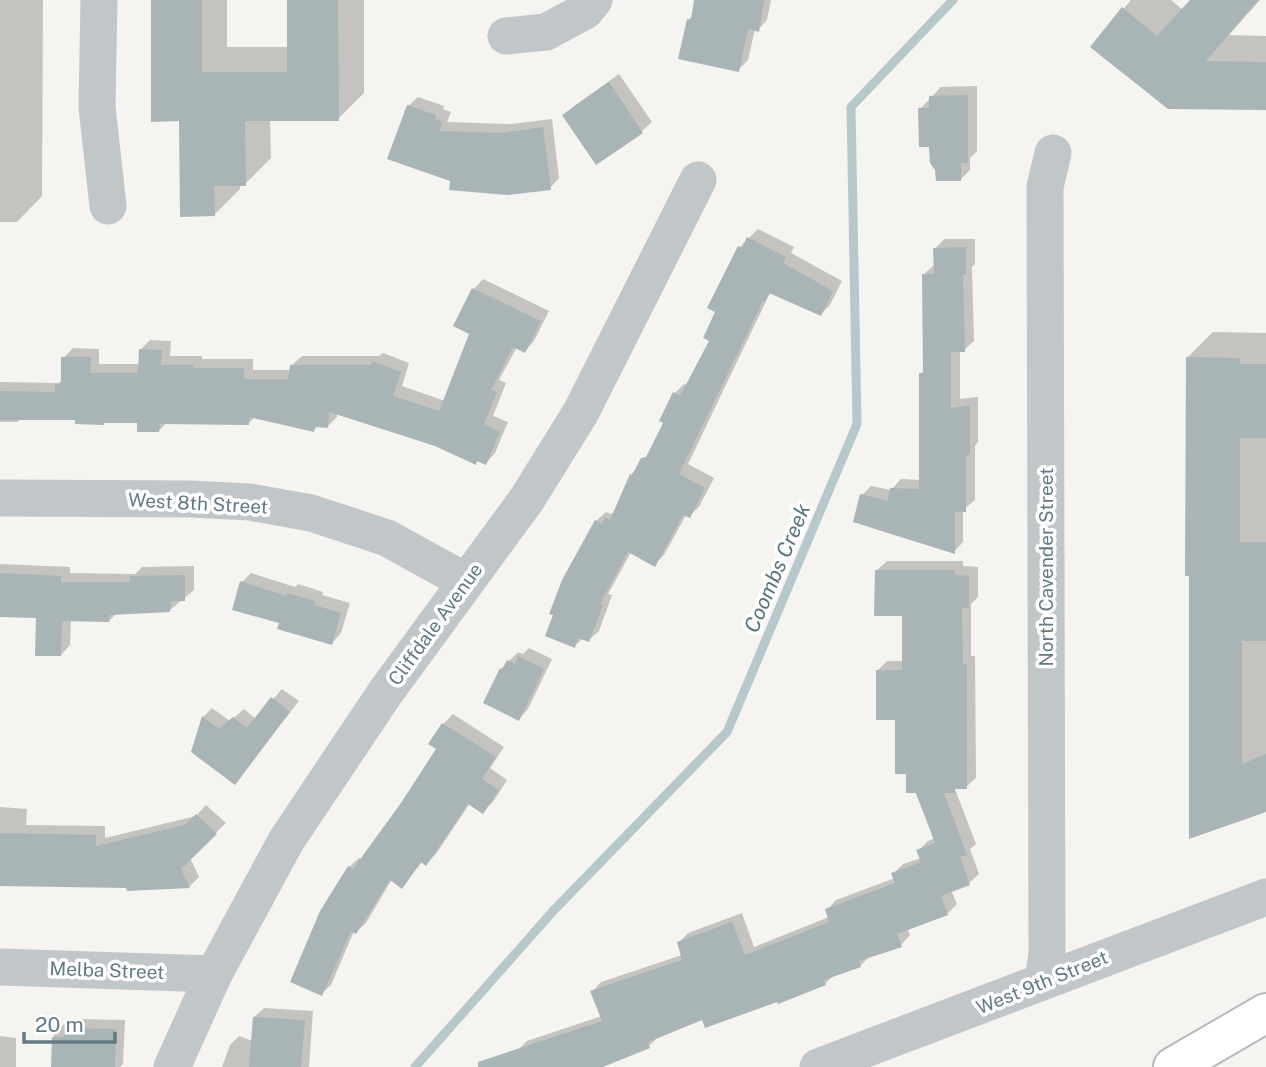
<svg xmlns="http://www.w3.org/2000/svg" width="1266" height="1067" viewBox="0 0 1266 1067" font-family="'Public Sans',sans-serif">
  <style>
    .shadow { fill: #0003 }
    .lines { fill: none; stroke-linecap: round; stroke-linejoin: round }
    .stream { stroke: #b7c8ca; stroke-width: 9 }
    .building { fill: #a8b4b6 }
    .secondary-casing { stroke: #b3babd; stroke-width: 42 }
    .street { stroke: #c1c6c9; stroke-width: 37 }
    .secondary { stroke: #fff; stroke-width: 38 }
    .labels { text-anchor: middle; dominant-baseline: central; stroke-width: 7; stroke-linejoin: round; paint-order: stroke }
    .street-label { font-size: 19px; fill: #617a84; stroke: #fff }
    .water-label { font-size: 21px; font-style: italic; fill: #58767a; stroke: #fff }
  </style>
  <rect width="100%" height="100%" fill="#f5f4f0"/>
  <g class="shadow">
    <path d="M0,0h43l-1,196 -25,26h-17z"/>
    <path d="M152,0h75v47h62v-47h75v93l-26,26h-68l1,39 -26,26h-5v5l-26,26 -33,-95z"/>
    <path d="M696,0h75l-4,20 -9,10 -3,-1 -7,31 -10,10 -50,-50 5,-4z"/>
    <path d="M1131,0h40l12,10 9,-10h68l-31,35 37,1v72l-174,-61z"/>
    <path d="M619,74l33,48 -10,9 -45,32 -33,-48 10,-9z"/>
    <path d="M977,86v65l-7,7v12l-9,9 -30,-33 -11,-37 21,-22z"/>
    <path d="M418,97l26,9 -1,3 8,3 -4,10 64,2 41,-5 7,59 -9,10 -98,-8 -44,-74z"/>
    <path d="M758,229l36,18 -3,6 51,28 -12,24 -9,9 -49,-22 -3,3 -81,169 26,14 -15,29 -10,9 -3,-1 -22,40 -10,10 -23,-13 -23,42 4,1 -13,36 -10,9 -6,-2 -8,8 21,-125 10,-9 5,2 6,-5 14,-34 20,-24 14,-29 10,-29 9,-9 3,1 24,-45 29,-93z"/>
    <path d="M944,239h31v25l-3,3 2,74 -10,9h-4v49l18,-2v45l-3,4v54l-12,10v32l-9,10 -92,-57 9,-9 20,4 10,-11 20,1v-106l4,-5 -1,-95 10,-9 1,-16z"/>
    <path d="M483,279l66,32 -15,30 -9,10 -8,-4 -18,33 7,3 -13,33 15,6 -13,31 -9,10 -7,-3 -3,3 -40,-19 -99,-32v5l-10,10 -9,-1 -4,4 -59,-13 -7,7 -81,-2 -8,9 -20,-9 -118,-4 -4,4h-17v-40l59,1 3,-4 1,-21 10,-10 26,1v15h41v-14l10,-10 21,1 -1,15h32v3h51v11h38l1,-5 10,-9h77l4,-3 26,10 -7,23 43,15 27,-68 -16,-7 18,-37z"/>
    <path d="M1213,332l53,1v477l-76,27 1,-263 -4,-216z"/>
    <path d="M887,561h76v5l15,1v30l-7,7v52h4l1,122 -10,9 -11,2 21,55 -6,5 9,25 -10,9 -18,7 6,14 -10,10 -40,14 3,7 -9,10 -31,11 -10,10 -25,8 -10,10 -47,16 -75,18 -45,19 -9,9 -47,21h-101l26,-26 75,-25 -10,-24 9,-10 81,-27 -3,-12 9,-10 54,-20 12,34 75,-30 -2,-7 9,-10 59,-22 -2,-4 10,-10 18,-6 -3,-7 10,-10 7,-3 -28,-65 -10,-54 -20,-48 10,-10h17v-47l-27,-44z"/>
    <path d="M0,564l70,3v6l65,1 7,-7 52,-1v24l-24,20 -53,3 -8,8 -38,-1 -1,25 -9,10 -24,-39h-37z"/>
    <path d="M251,573l44,14 3,-3 25,8 -1,3 28,8 -9,30 -9,10 -51,-21 -39,-40z"/>
    <path d="M529,648l23,11 -24,50 -9,10 -18,-50 17,-17 5,2z"/>
    <path d="M282,689l17,12 -65,82 -41,-32 10,-34 9,-9 18,13 14,-12 12,10z"/>
    <path d="M453,714l51,33 -14,21 17,12 -14,22 -10,9 -13,-8 -34,51 -10,10 -3,-3 -21,25 -10,-7 -26,44 -10,9 -2,-1 -23,54 -10,9 28,-127 10,-9 3,2 77,-111 4,-25z"/>
    <path d="M206,805l20,18 -36,35 9,19 -9,9 -62,3v-3l-128,-2v-77l27,2 -1,16 79,1v12l91,-22z"/>
    <path d="M264,1008l49,3 -4,56h-87l8,-22 9,-9 14,5 1,-24z"/>
    <path d="M75,1019l50,1 -2,44 -3,3h-67l1,-33 10,-10h6z"/>
    <path d="M0,1036l16,2v29h-16z"/>
  </g>
  <g class="lines">
    <path class="stream" d="M415,1067l139,-157 173,-178 130,-308 -6,-317 102,-107"/>
  </g>
  <g class="building">
    <path d="M151,0h51v72h85v-72h51l1,121h-94l1,65h-32l1,30 -35,1 -1,-96 -28,1z"/>
    <path d="M694,0h70l-5,32 -11,-3 -9,43 -61,-13 9,-40 4,1z"/>
    <path d="M1190,0h68l-52,61 60,1v48l-98,-1 -78,-62 32,-40 35,29z"/>
    <path d="M609,82l34,51 -47,32 -34,-50z"/>
    <path d="M968,95v68h-7v18h-25l-1,-11 -5,-7 -1,-16h-10l-1,-39h11v-12z"/>
    <path d="M407,105l29,10 -1,4 7,3 -3,9 62,2 42,-6 8,63 -44,5 -58,-5 1,-9 -63,-22z"/>
    <path d="M747,237l39,20 -3,6 50,28 -12,25 -52,-23 -4,9 -2,-1 -84,173 26,14 -15,30 -7,-3 -28,52 -27,-15 -28,52 3,1 -14,37 -11,-4 -3,10 -30,-12 8,-21 -4,-1 13,-34 33,-60 7,4 3,-7 5,3 20,-46 2,1 9,-17 5,-1 17,-34 -4,-2 14,-29 7,4 29,-55 -6,-3 12,-26 -8,-4 31,-62 4,2z"/>
    <path d="M966,247v28h-3l2,77h-14v56l19,-3v48l-4,4v55h-11v42l-102,-32 7,-28 28,7 2,-13 29,1v-116h4l-1,-99h12l-1,-26z"/>
    <path d="M472,288l69,33 -16,32 -12,-6 -22,43 6,2 -13,33 16,7 -14,33 -9,-4 -1,4 -41,-19 -106,-34 -1,16 -13,-1 -1,5 -65,-15v8l-89,-1 -1,8h-22v-9h-33v2l-29,-1v-4h-75v-29l55,1v-8h6v-27h30l-1,16h48l1,-24 23,1 -1,15h32v3h51v11h44l2,-14h81l1,-4 29,11 -8,24 46,15 30,-77 -16,-8z"/>
    <path d="M1186,357l54,1v6h26v74h-26v104h26v99h-24v123l24,-10v58l-77,27v-263h-4z"/>
    <path d="M875,570h80v5l14,1v32h-7l1,56h4v125h-12v4h-11l23,62 -7,2 10,28 -29,11 7,19 -51,19 5,13 -43,14 2,6 -37,13 2,5 -48,19 -1,-2 -72,26 -3,-8 -51,21 -3,2 2,5 -47,19h-125v-5l124,-41 -12,-30 92,-31 -5,-18 55,-20 13,33 84,-33 -4,-13 70,-26 -4,-10 30,-11 -5,-12 19,-7 -19,-50h-10v-19h-11v-54h-19v-50h26v-54h-28z"/>
    <path d="M0,573l61,3v6h69v-6l55,-1v26h-14l-1,11 -60,3 -1,7 -47,-1 -1,35h-26l1,-38 -36,-1z"/>
    <path d="M240,581l46,15 1,-3 28,8 -1,4 27,8 -9,32 -55,-16 2,-6 -47,-13z"/>
    <path d="M518,656l26,13 -25,52 -36,-18 17,-35 2,2 5,-10 8,4z"/>
    <path d="M271,697l19,15 -55,73 -44,-33 11,-36 17,13 14,-12 14,11z"/>
    <path d="M442,723l54,34 -14,22 17,11 -16,24 -15,-10 -42,62 -5,-4 -19,27 -12,-9 -34,54 -5,-3 -29,65 -32,-14 30,-71 28,-45 5,3 48,-66 35,-54 -8,-5z"/>
    <path d="M196,814l21,20 -36,35 9,19 -63,3 -1,-3 -126,-2v-53l96,2v11l89,-21z"/>
    <path d="M253,1017l52,3 -4,47h-52z"/>
    <path d="M64,1028l52,1 -1,38h-64l1,-30h12z"/>
  </g>
  <g class="lines">
    <defs>
      <path id="secondary" d="M1173,1067l93,-54"/>
    </defs>
    <use href="#secondary" class="secondary-casing"/>
    <g class="street">
      <path d="M99,0l-2,107 11,99"/>
      <path d="M506,36l40,-4 39,-21 9,-11"/>
      <path d="M0,498l191,1 59,3 61,11 76,25 78,43"/>
      <path d="M0,967l214,7"/>
      <path d="M1043,981l4,-27 -2,-767 8,-34"/>
      <path d="M172,1067l42,-93 72,-133 99,-148 142,-194 54,-87 117,-232"/>
      <path d="M818,1067l448,-170"/>
    </g>
    <use href="#secondary" class="secondary"/>
  </g>
  <g class="labels">
    <g class="street-label">
      <text transform="translate(198 503) rotate(3)">West 8th Street</text>
      <text transform="translate(1046 567) rotate(-90)">North Cavender Street</text>
      <text transform="translate(435 624) rotate(-54)">Cliffdale Avenue</text>
      <text transform="translate(107 970) rotate(2)">Melba Street</text>
      <text transform="translate(1042 982) rotate(-22)">West 9th Street</text>
    </g>
    <g class="water-label">
      <text transform="translate(777 568) rotate(-67)">Coombs Creek</text>
    </g>
  </g>
  <path d="M24 1032v10h91v-10" fill="none" stroke="#617a84" stroke-width="3.5"/>
  <text x="35" y="1032" font-size="21" fill="#617a84" stroke="#ffffff" stroke-width="5" paint-order="stroke">20 m</text>
</svg>
